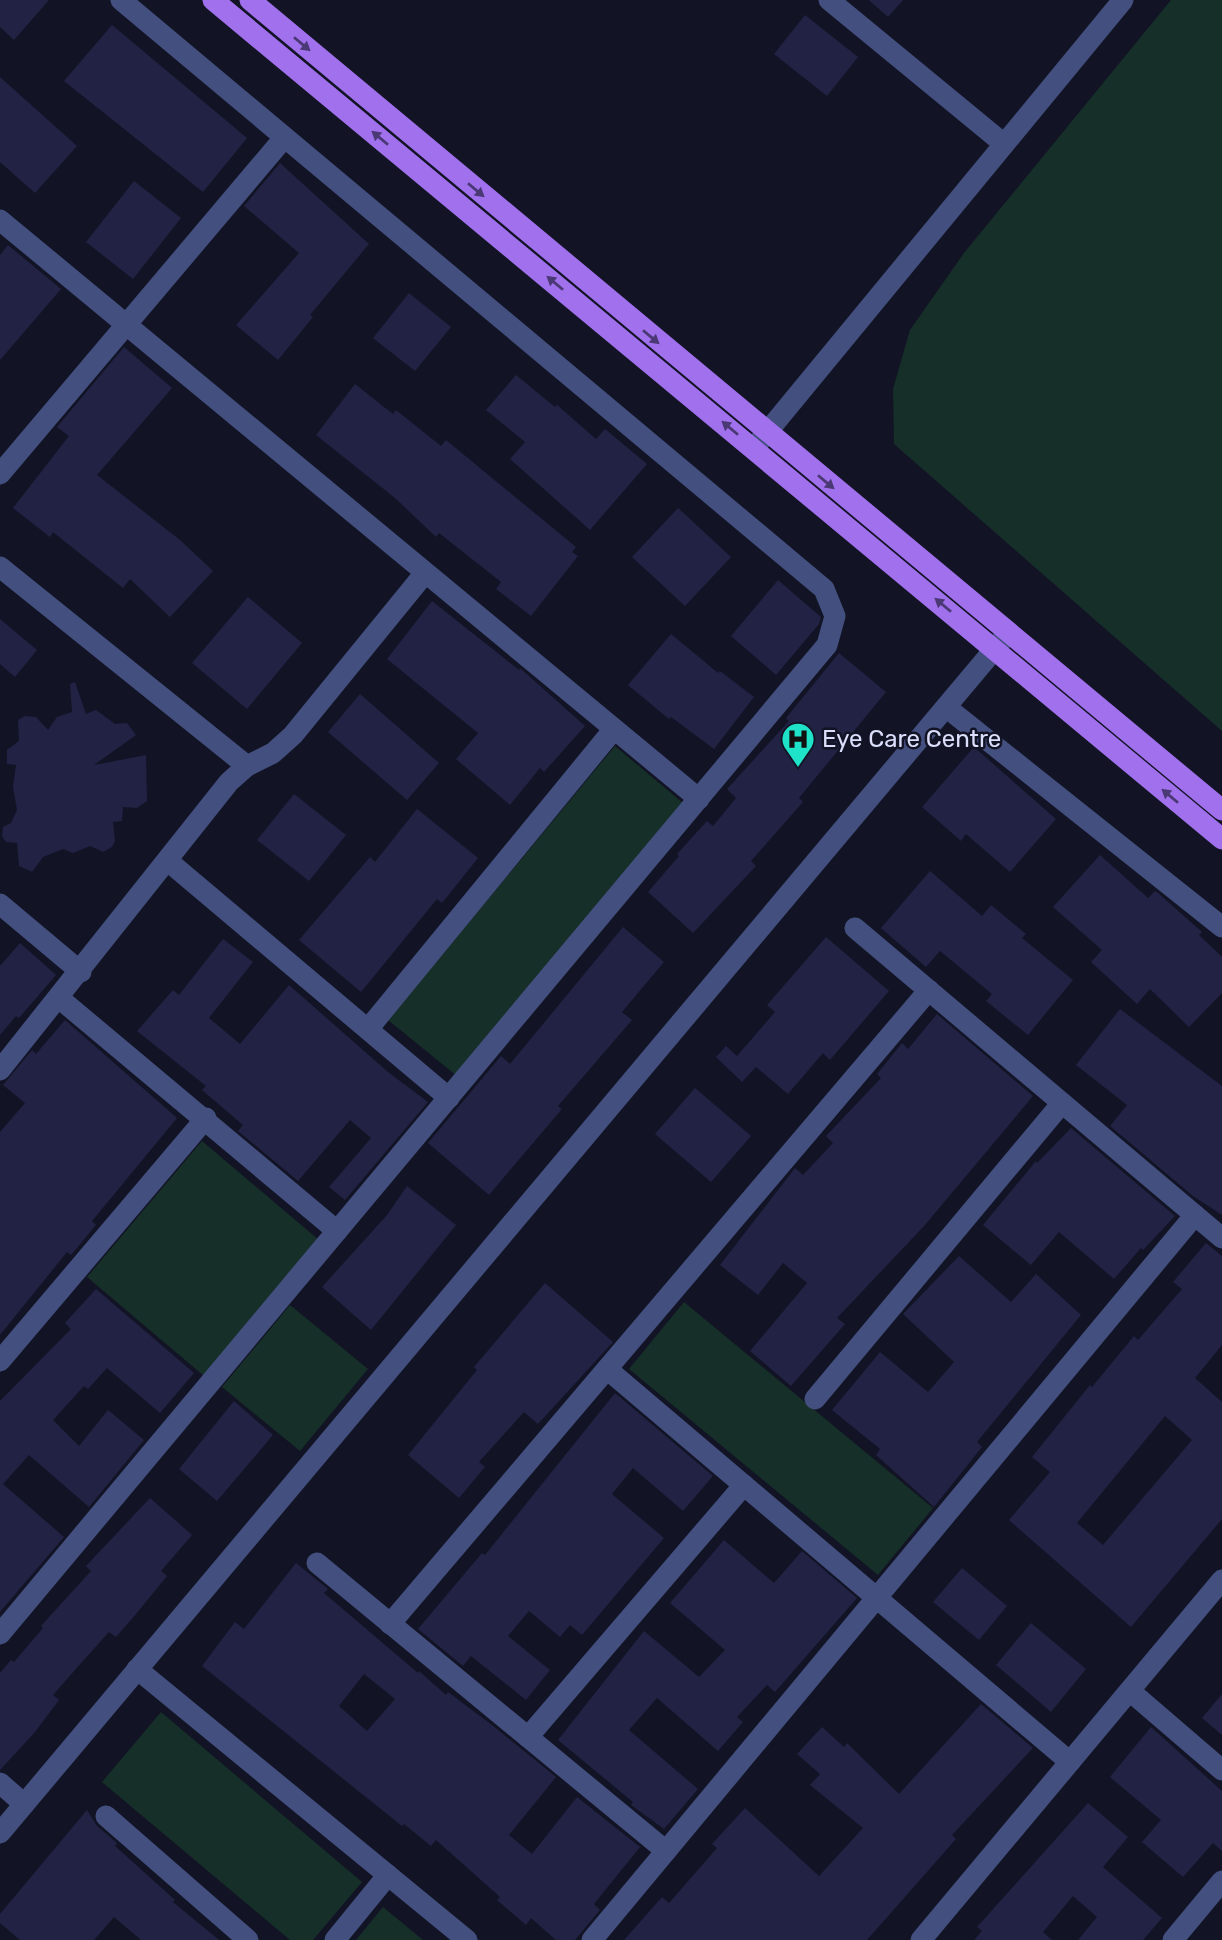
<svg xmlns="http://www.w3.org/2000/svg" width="1222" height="1940" viewBox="0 0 1222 1940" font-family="Rubik,sans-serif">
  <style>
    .green { fill: #162f28 }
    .building { fill: #212244; fill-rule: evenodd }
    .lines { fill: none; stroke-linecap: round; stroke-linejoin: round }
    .minor { stroke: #434f7e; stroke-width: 21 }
    .major { stroke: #a170ed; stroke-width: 21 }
    .oneway { fill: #4b3975 }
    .labels { text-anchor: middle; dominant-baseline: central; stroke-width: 5; stroke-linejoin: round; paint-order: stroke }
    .poi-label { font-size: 24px; fill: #dbdffb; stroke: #121425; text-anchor: start }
  </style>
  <rect width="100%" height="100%" fill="#121425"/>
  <g class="green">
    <path d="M1171,0h51v731l-328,-287 -1,-55 17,-59 54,-77z"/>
    <path d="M615,746l68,57 -226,273 -69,-56z"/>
    <path d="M202,1141l117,99 -115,136 -117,-99z"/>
    <path d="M684,1302l249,206 -55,67 -249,-206z"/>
    <path d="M290,1305l78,64 -68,82 -78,-64z"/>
    <path d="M161,1712l201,170 -49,58h-23l-188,-158z"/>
    <path d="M383,1907l40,33h-67z"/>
  </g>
  <g class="building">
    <path d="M0,0h49l-35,40 -14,-13z"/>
    <path d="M869,0h34l-15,17z"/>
    <path d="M805,15l53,42 -31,39 -53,-42z"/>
    <path d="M112,25l135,113 -44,54 -139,-111z"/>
    <path d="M0,77l77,69 -42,47 -35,-31z"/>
    <path d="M280,163l89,81 -59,71 3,2 -35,43 -42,-35 63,-72 -55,-47z"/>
    <path d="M134,181l47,37 -48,61 -47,-37z"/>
    <path d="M8,245l53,44 -61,71v-105z"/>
    <path d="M409,293l42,34 -36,44 -42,-33z"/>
    <path d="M124,347l48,41 -75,87 83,65 33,31 -43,46 -40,-38 -7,9 -70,-56 -3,5 -37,-29 56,-72 -12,-9z"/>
    <path d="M516,375l39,32 2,-2 39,34 9,-10 42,35 -57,66 -80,-71 15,-17 -39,-32z"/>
    <path d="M355,384l38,30 3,-4 45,36 5,-6 130,107 -4,5 6,4 -47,60 -35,-27 5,-7 -62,-49 -3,4 -41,-39 -79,-63z"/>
    <path d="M678,508l53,49 -46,49 -53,-49z"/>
    <path d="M778,580l43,37 -2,7 -43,51 -45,-39z"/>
    <path d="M248,597l54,46 -55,66 -55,-46z"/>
    <path d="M432,601l87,69 1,-2 65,58 -41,46 -4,-4 -30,37 -54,-46 22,-26 -91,-74z"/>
    <path d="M0,619l37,31 -22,27 -15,-13z"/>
    <path d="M671,634l47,39 2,-2 34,26 -40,52 -43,-32 -2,2 -41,-34z"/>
    <path d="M839,653l47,39 -87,106 4,4 -52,59 5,5 -63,67 -45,-41 31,-36 -2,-2 30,-33 6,5 23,-28 -9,-9 62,-68 -3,-3z"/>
    <path d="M75,682l11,32 10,-4 19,14 12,-1 9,12 -42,30 52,-10 1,46 -10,7 -14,-1 -1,14 -9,1 2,19 -3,6 -9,5 -13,-6 -17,7 -10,-4 -20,8 -11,15 -13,-6 -2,-23 -11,-1 -4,-6 1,-9 8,-4 6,-13 -4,-23 3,-22 -9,-1v-14l12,-9 -1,-21 7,-4 11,1 12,13 9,-13 15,-5 -2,-28z"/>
    <path d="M360,694l79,69 -32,37 -79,-68z"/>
    <path d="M974,747l82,72 -46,53 -44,-38 -5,7 -39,-34z"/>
    <path d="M294,794l52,41 -37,46 -52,-41z"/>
    <path d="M417,809l61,49 -36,45 -5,-4 -76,93 -62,-52 71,-83 5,5z"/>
    <path d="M1100,855l48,43 7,-7 3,2 44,39 -3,3 23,22v36l-33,34 -39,-38 -13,15 -46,-42 11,-12 -49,-43z"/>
    <path d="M930,871l52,45 9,-11 35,29 -4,4 51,42 -45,55 -42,-34 6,-7 -52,-43 -14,16 -45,-39z"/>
    <path d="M623,927l41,35 -42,50 10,8 -74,86 4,3 -73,86 -61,-52 73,-87 9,8z"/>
    <path d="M826,937l63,54 -59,69 -7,-7 -35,41 -32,-27 -14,15 -26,-25 10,-11 11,10 38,-44 -8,-7z"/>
    <path d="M223,939l30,23 -44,56 31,26 49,-59 99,87 40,30 -83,98 -16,-13 42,-49 -21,-18 -52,61 -60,-50 5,-6 -41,-35 4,-4 -69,-55 36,-41 6,5z"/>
    <path d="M20,943l36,32 -37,43 -3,-2 -16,19v-69z"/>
    <path d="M1120,1009l102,77v129l-29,-19 -83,-70 17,-21 -51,-40z"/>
    <path d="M937,1014l96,82 -108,129 -88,93 8,6 -54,62 -41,-35 57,-68 -24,-20 -25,32 -38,-30 75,-97 8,7 30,-32 -7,-7 55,-58 -4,-4 25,-31 6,6z"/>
    <path d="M65,1020l112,98 -85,103 4,4 -25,30 -4,-3 -67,83v-203l25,-29 -22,-18 29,-35 4,4z"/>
    <path d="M695,1088l56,48 -40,46 -56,-48z"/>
    <path d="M1071,1128l104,88 -32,34 -2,-2 -27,31 -55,-47 -28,33 -48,-40 53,-64 1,2z"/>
    <path d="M407,1186l49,39 -85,105 -49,-43 65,-72z"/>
    <path d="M1206,1243l16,13v89l-27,33 27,24v117l-91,108 -122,-107 41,-48 -18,-15 58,-72 2,2 42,-51 4,4 44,-51 -9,-7zM1165,1416l27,24 -89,105 -26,-22z"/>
    <path d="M959,1256l52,46 25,-28 45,41 -104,127 5,5 -48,60 -58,-52 4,-6 -48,-39 48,-58 48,40 26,-30 -51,-48z"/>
    <path d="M545,1283l68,59 -75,82 -14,-12 -45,50 6,5 -26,31 -51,-43 69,-85 -3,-3z"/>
    <path d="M96,1289l98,84 -34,40 -53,-45 -19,21 -4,-3 -31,34 26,26 29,-36 36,30 -55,67 -60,-52 -26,29 61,53 -64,75v-211l71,-72 -6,-6z"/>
    <path d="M615,1393l98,83 -30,35 -50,-43 -21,26 52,44 -82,97 -12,-10 -10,12 -31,-26 -21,25 42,34 -24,30 -55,-44 -8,10 -45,-37 64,-76 3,2z"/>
    <path d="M234,1401l39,34 -56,66 -38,-32z"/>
    <path d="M150,1498l42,37 -31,36 6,5 -31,38 -20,23 -7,-5 -27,30 -29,33 6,5 -24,32 -35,38v-97l11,-13 3,2 29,-34 -2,-2 50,-55 -5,-5z"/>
    <path d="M724,1540l50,43 28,-32 55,47 -82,94 -8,-7 -30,32 6,5 -25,29 -61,-53 -28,32 69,59 -34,40 -33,-24 2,-3 -75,-62 86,-109 55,46 26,-27 -55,-47z"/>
    <path d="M296,1563l32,26 -4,4 94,80 1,-2 27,24 2,-3 44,33 64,52 -47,58 23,19 45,-57 63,50 -46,57 6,6 -25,30h-19l-25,-22 -5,7 -29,-25 3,-3 -64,-57 -5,6 -27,-22 -2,2 -200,-160 33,-44 9,7zM364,1674l31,25 -28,32 -28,-25z"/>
    <path d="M962,1568l45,38 -28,34 -46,-38z"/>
    <path d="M1031,1623l55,46 -35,43 -55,-47z"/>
    <path d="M1222,1694v41l-20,-17z"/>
    <path d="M981,1704l52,44 -81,87 4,4 -89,101h-243l38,-43 7,6 48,-55 -5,-4 33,-36 74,68 44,-48 -53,-43 10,-11 -23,-20 25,-27 22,20 3,-4 52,51z"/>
    <path d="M1151,1727l71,64v60l-9,-8 -30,34 -41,-35 19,-22 -51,-43z"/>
    <path d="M1088,1803l40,34 -25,30 59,51 -19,22h-65l19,-23 -24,-21 -30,36 9,8h-78l8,-9 -5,-4z"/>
    <path d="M87,1810l10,16 20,17 -2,3 60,54 -2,2 46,38h-78l-27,-23 -20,23h-74l-20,-17v-9z"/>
  </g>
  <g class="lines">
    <g class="minor">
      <path d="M829,0l175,144"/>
      <path d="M0,220l699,579"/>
      <path d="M754,448l369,-448"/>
      <path d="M0,474l284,-336"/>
      <path d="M0,567l247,199"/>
      <path d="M946,707l276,220"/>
      <path d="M168,861l281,237"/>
      <path d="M0,904l81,68"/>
      <path d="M855,928l367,310"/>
      <path d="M59,998l278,233"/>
      <path d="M368,1029l246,-300"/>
      <path d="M0,1070l229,-288 18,-16 26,-13 20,-18 132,-162"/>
      <path d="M0,1361l206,-243"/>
      <path d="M607,1369l463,393"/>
      <path d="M815,1399l247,-296"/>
      <path d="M317,1563l349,288"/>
      <path d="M390,1624l539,-634"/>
      <path d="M0,1634l827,-989 8,-29 -11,-27 -703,-589"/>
      <path d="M137,1669l330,271"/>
      <path d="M1130,1691l92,79"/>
      <path d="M528,1737l216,-252"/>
      <path d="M0,1783l24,21"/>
      <path d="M106,1816l142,124"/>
      <path d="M0,1833l1008,-1200"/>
      <path d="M335,1940l53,-65"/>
      <path d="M592,1940l603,-725"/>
      <path d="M921,1940l301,-360"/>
      <path d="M1173,1940l49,-59"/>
    </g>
    <g class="major">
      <path d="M213,0l1009,839"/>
      <path d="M250,0l972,810"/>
    </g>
  </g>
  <defs><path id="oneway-solid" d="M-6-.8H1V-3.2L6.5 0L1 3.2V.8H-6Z" transform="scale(1.75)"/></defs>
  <g class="oneway">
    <use href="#oneway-solid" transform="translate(302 44) rotate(40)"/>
    <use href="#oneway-solid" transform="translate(380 138) rotate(-140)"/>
    <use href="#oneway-solid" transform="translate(476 190) rotate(40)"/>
    <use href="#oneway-solid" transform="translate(555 283) rotate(-140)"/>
    <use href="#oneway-solid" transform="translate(651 337) rotate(40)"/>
    <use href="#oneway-solid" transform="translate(730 428) rotate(-140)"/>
    <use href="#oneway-solid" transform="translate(826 482) rotate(40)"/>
    <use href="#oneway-solid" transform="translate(943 605) rotate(-140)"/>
    <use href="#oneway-solid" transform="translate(1170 796) rotate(-140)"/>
  </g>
  <defs>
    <symbol id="hospital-pin" viewBox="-11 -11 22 30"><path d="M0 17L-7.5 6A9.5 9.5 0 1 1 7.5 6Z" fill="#1fe3c9" stroke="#121425"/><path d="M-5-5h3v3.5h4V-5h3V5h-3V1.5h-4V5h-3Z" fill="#111"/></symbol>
  </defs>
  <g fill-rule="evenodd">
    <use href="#hospital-pin" x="779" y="720" width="38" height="52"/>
  </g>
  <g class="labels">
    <g class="poi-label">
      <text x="822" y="739">Eye Care Centre</text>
    </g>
  </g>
</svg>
